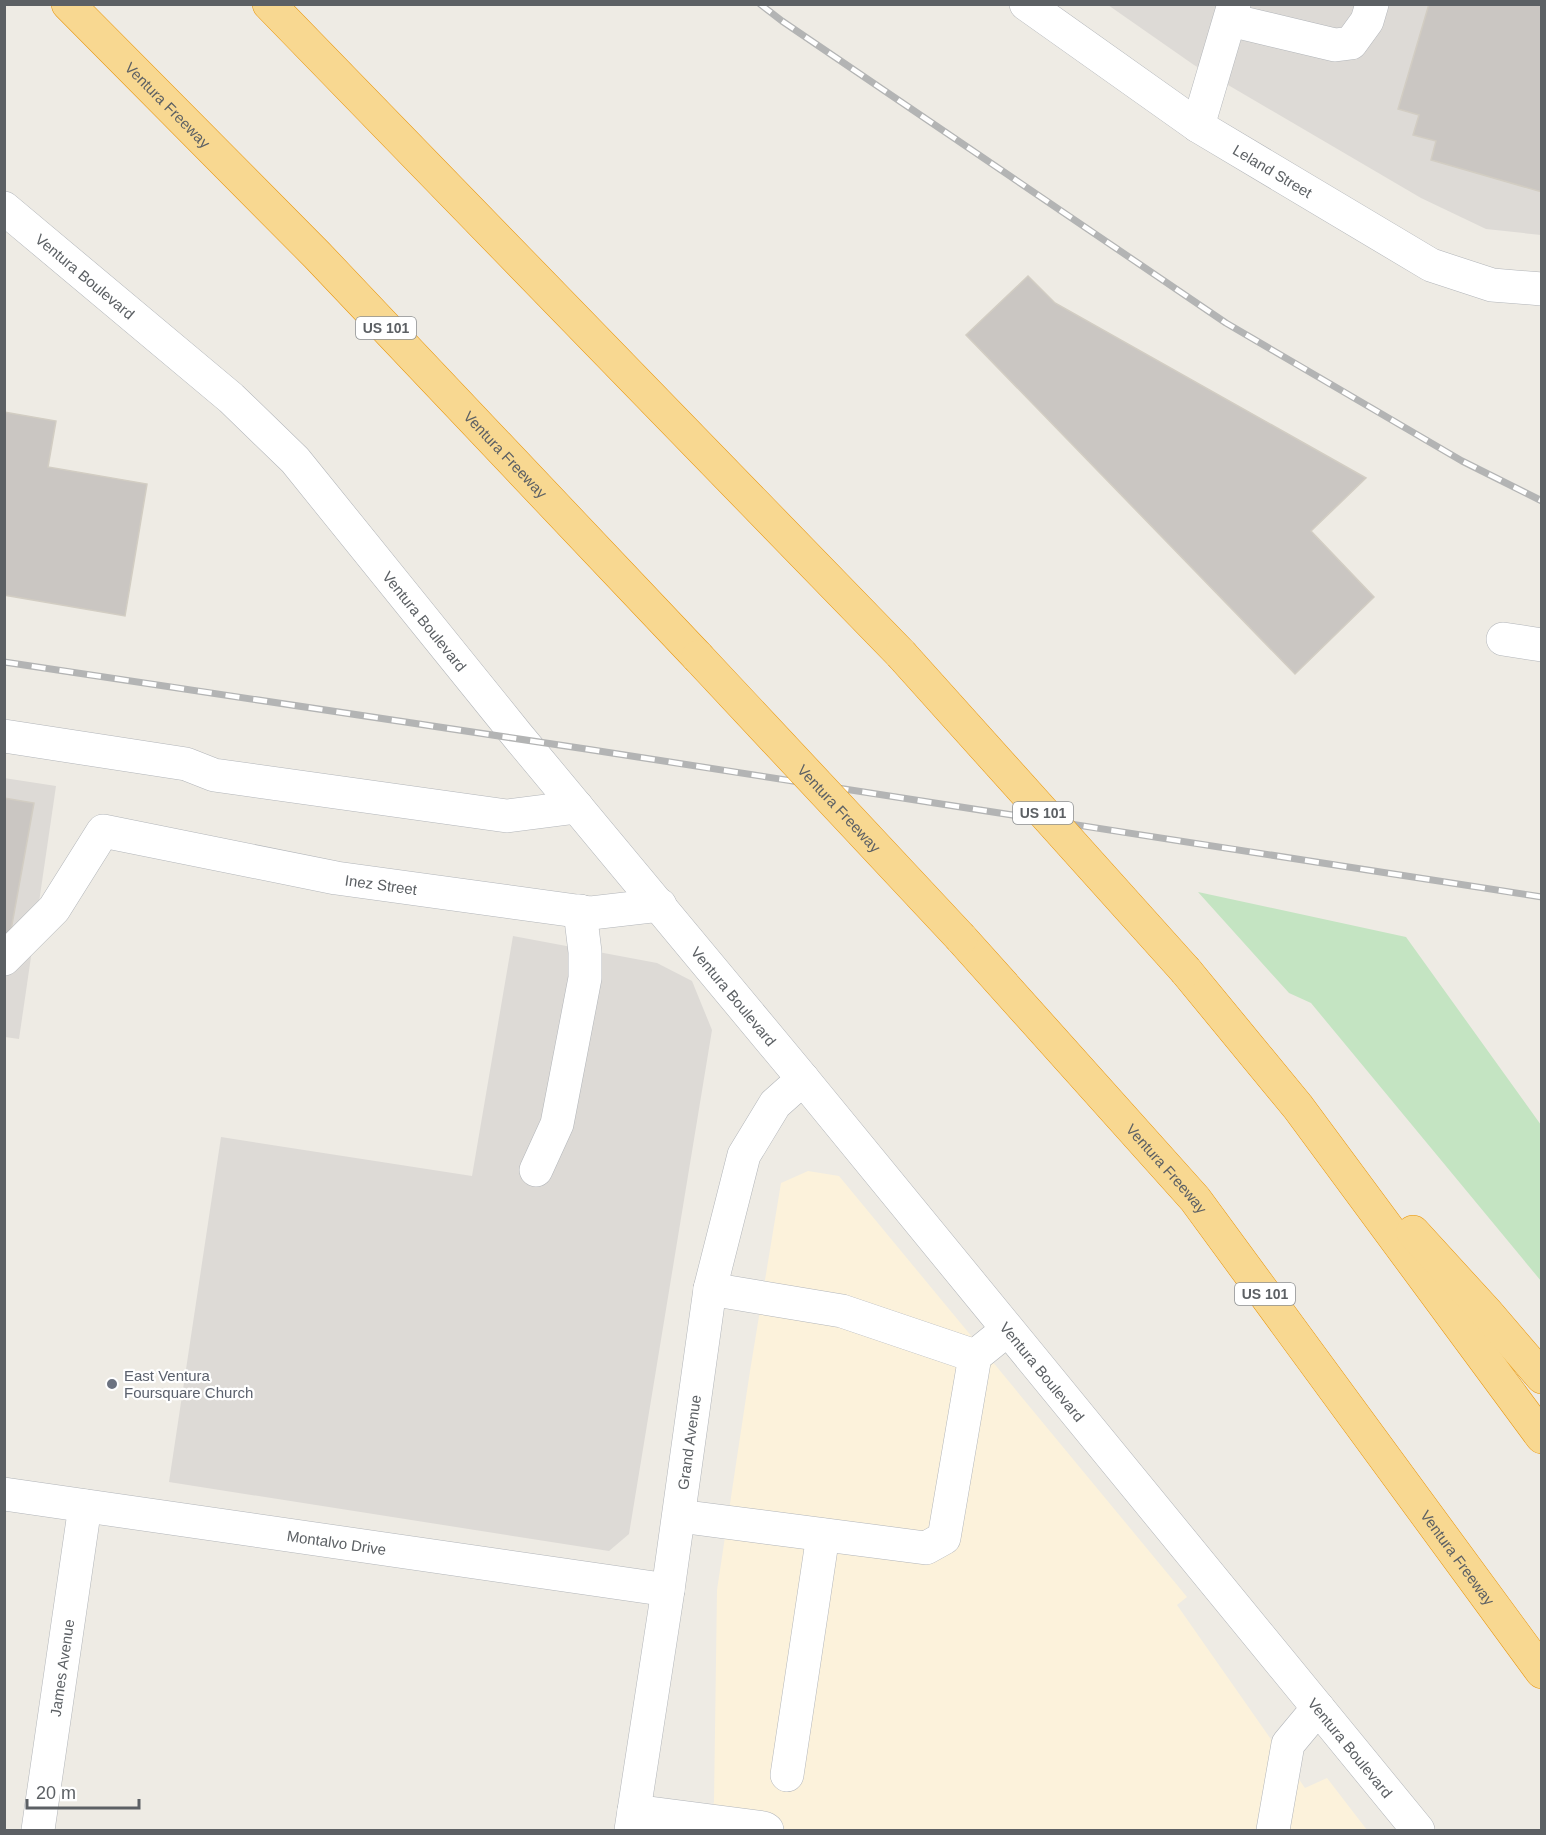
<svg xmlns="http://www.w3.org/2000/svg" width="1546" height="1835" viewBox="0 0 1546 1835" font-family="Arial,sans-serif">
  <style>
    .commercial { fill: #fcf2db }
    .industrial { fill: #dddad6 }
    .green { fill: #c4e4c2 }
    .building { fill: #cac6c2; stroke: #d2cdc3; stroke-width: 1.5 }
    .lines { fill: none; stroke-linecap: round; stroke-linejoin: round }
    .minor-casing { stroke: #b2b5b9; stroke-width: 34 }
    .highway-casing { stroke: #e8950a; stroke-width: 34 }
    .minor { stroke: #fff; stroke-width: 33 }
    .highway { stroke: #f8d891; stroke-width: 33 }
    .rail-casing { stroke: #b3b4b4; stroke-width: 7 }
    .rail { stroke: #fff; stroke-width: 4.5; stroke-dasharray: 14; stroke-linecap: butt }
    .highway-bridge-casing { stroke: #e8950a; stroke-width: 34; stroke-linecap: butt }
    .highway-bridge { stroke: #f8d891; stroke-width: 33 }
    .worship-dot { fill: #6b7280; stroke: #fff; stroke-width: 2 }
    .labels { text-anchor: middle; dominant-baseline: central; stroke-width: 4.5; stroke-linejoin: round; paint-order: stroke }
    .shield { fill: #fff; stroke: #8d9092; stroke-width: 1.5 }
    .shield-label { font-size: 14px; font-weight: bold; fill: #5c6064 }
    .street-label { font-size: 15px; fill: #5c6064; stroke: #fff }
    .worship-label { font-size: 15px; fill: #5b616d; stroke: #fff; text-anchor: start }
  </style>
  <rect width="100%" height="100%" fill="#eeebe4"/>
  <path class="commercial" d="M808,1171l31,5 348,421 -10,8 128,183 22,-10 40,52h-658l5,-29 3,-211 33,-219 31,-188z"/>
  <g class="industrial">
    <path d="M1108,5h433v230l-55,-6 -65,-31 -227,-133z"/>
    <path d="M4,778l52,8 -37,253 -14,-2z"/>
    <path d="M513,936l144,27 35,18 20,49 -83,504 -20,17 -440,-69 52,-345 251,39z"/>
  </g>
  <path class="green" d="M1198,892l208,45 135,188v156l-230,-278 -22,-10z"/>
  <g class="building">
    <path d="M1429,4h113v188l-111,-32 5,-19 -23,-6 6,-20 -21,-6z"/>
    <path d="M1028,276l27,27 311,175 -55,53 63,66 -79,77 -329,-339z"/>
    <path d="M4,412l52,9 -8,46 99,17 -22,132 -121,-21z"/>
    <path d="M4,798l30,5 -25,138 -5,-1z"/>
  </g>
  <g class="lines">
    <defs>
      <g id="minor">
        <path id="s1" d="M1026,4l172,122 233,139 61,20 50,4"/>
        <path d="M1230,20l105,25 16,-2 16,-22 5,-17"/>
        <path d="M1198,126l36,-122"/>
        <path id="s2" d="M4,208l227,190 64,62 222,275 286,344 615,751"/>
        <path d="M1503,639l39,6"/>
        <path d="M4,736l182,28 28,11 293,41 70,-9"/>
        <path id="s3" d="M4,959l50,-50 49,-78 233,47 255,35 69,-8"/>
        <path d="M536,1170l21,-46 28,-146v-26l-5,-41"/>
        <path d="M710,1289l132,22 133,45"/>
        <path id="s4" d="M4,1494l664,96"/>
        <path d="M679,1516l247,32 18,-10 31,-182 32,-26"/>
        <path d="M787,1775l36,-240"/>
        <path d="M634,1811l130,17 3,2"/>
        <path id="s5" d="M38,1830l47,-324"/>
        <path id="s6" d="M631,1830l37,-240 42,-301 34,-134 31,-51 28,-25"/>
        <path d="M1273,1830l15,-86 30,-36"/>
      </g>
      <g id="highway">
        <path id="s7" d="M68,4l249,251 381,402"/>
        <path d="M269,4l632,650"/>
        <path id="s8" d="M961,938l234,261 347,473"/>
        <path d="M1186,971l112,136 244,330"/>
        <path d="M1413,1232l75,82 54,63"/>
      </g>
    </defs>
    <use href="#minor" class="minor-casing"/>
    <use href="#highway" class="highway-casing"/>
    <use href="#minor" class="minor"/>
    <use href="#highway" class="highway"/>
    <defs>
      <g id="rail">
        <path d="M760,4l22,17 444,302 236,138 80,40"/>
        <path d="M4,662l582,87 956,148"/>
      </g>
    </defs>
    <use href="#rail" class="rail-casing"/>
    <use href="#rail" class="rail"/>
    <defs>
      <g id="highway-bridge">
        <path d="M901,654l285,317"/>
        <path id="s9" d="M698,657l263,281"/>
      </g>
    </defs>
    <use href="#highway-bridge" class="highway-bridge-casing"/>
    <use href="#highway-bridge" class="highway-bridge"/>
  </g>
  <circle class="worship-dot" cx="112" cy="1384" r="6"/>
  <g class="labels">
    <g class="shield">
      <rect x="356" y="317" width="60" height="22" rx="4.5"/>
      <rect x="1013" y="802" width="60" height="22" rx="4.5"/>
      <rect x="1235" y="1283" width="60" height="22" rx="4.5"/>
    </g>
    <g class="shield-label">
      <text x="386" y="328">US 101</text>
      <text x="1043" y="813">US 101</text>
      <text x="1265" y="1294">US 101</text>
    </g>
    <g class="street-label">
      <text stroke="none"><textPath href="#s7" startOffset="142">Ventura Freeway</textPath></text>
      <text stroke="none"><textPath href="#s1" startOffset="298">Leland Street</textPath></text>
      <text stroke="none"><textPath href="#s2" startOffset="106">Ventura Boulevard</textPath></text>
      <text stroke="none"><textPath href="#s7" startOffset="628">Ventura Freeway</textPath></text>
      <text stroke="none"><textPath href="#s2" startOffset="592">Ventura Boulevard</textPath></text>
      <text stroke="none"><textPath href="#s9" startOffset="207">Ventura Freeway</textPath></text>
      <text stroke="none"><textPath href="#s3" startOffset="446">Inez Street</textPath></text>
      <text stroke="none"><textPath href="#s2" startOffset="1078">Ventura Boulevard</textPath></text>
      <text stroke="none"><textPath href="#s8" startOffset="309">Ventura Freeway</textPath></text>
      <text stroke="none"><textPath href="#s2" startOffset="1564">Ventura Boulevard</textPath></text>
      <text stroke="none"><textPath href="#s6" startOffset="392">Grand Avenue</textPath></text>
      <text stroke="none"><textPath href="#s4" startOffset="336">Montalvo Drive</textPath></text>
      <text stroke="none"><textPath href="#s8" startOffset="795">Ventura Freeway</textPath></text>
      <text stroke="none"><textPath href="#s5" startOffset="164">James Avenue</textPath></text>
      <text stroke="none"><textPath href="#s2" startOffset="2050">Ventura Boulevard</textPath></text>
    </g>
    <g class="worship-label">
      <text x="124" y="1375">East Ventura<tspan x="124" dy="17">Foursquare Church</tspan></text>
    </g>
  </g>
  <rect width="1546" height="1835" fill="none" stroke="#5c6064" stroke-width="12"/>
  <path d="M27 1799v9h112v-9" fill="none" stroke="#5c6064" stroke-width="3"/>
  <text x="36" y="1799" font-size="18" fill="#5c6064" stroke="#ffffff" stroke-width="4.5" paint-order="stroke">20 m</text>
</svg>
